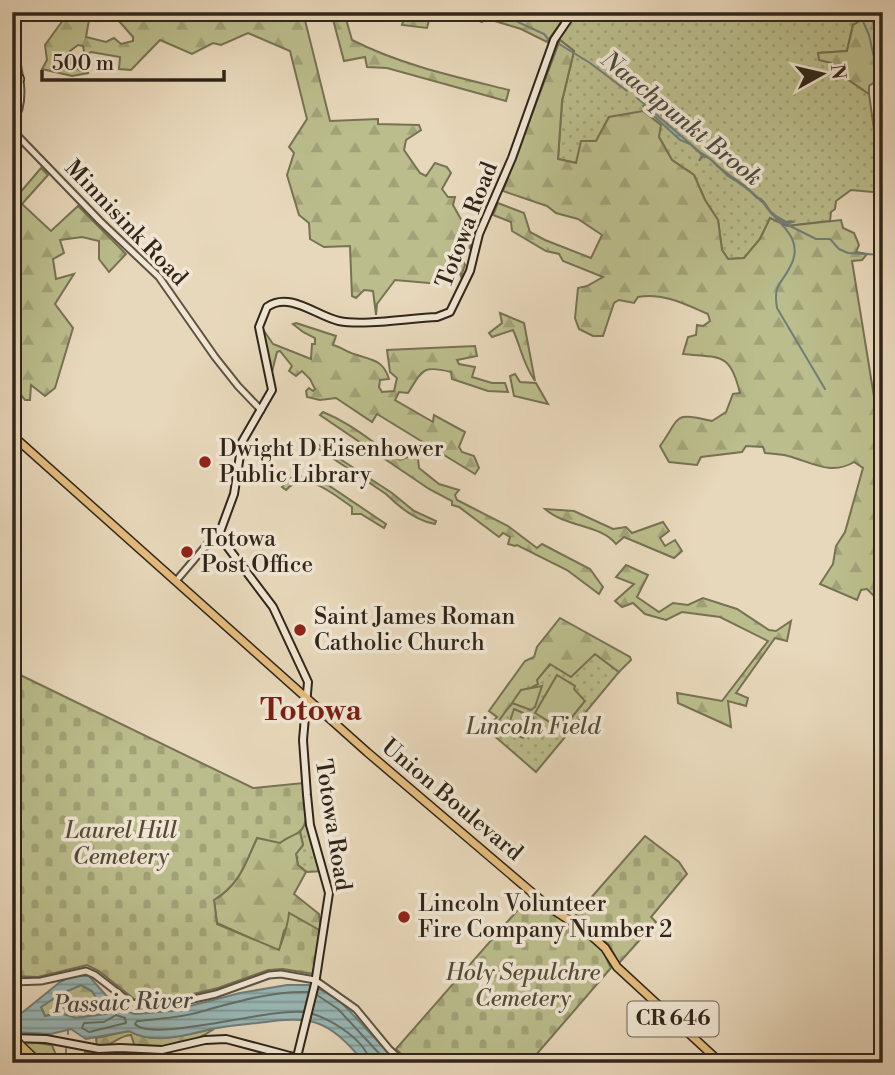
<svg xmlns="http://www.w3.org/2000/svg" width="895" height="1075" viewBox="0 0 895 1075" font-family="'Libre Bodoni',serif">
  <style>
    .green { fill: url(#green-dots); stroke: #767253; stroke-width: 2 }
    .forest { fill: url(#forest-firs); stroke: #767253; stroke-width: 2 }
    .cemetery { fill: url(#cemetery-stones); stroke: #767253; stroke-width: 2 }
    .pitch { fill: #bbbd8c; stroke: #767253; stroke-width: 2 }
    .water { fill: url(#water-rules); stroke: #6f7e78; stroke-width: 2; fill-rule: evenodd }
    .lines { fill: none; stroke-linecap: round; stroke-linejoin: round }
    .shore { stroke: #646f68; stroke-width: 2 }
    .stream { stroke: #6f7e78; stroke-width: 2 }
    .tertiary-casing { stroke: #5e5242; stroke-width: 9 }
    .secondary-casing { stroke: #30261a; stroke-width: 10 }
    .primary-casing { stroke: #30261a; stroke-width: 10 }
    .motorway-casing { stroke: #30261a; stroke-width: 12 }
    .tertiary { stroke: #f0e6d3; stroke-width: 5 }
    .secondary { stroke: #f0e6d3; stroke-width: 6 }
    .primary { stroke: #e4bc7e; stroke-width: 7 }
    .motorway { stroke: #e4bc7e; stroke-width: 9 }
    .motorway-bridge-casing { stroke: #30261a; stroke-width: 12; stroke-linecap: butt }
    .motorway-bridge { stroke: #e4bc7e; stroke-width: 9 }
    .poi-dot { fill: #8f2418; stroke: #f0e6d3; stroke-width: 2.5 }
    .labels { text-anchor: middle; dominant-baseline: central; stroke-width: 7; stroke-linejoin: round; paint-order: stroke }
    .shield { fill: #f0e6d3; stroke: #6a6052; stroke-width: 2 }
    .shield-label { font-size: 21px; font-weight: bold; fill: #30261a }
    .street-label { font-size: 23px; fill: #30261a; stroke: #f0e6d3 }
    .poi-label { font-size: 23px; fill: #30261a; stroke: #f0e6d3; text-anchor: start }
    .park-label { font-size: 23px; font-style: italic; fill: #534c36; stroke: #f0e6d3 }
    .water-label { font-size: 24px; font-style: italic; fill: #4a4a41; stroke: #f0e6d3 }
    .district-label { font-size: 30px; font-weight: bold; fill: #7a1f14; stroke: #f0e6d3 }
  </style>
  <defs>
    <pattern id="green-dots" width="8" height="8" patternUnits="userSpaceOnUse" patternTransform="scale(1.75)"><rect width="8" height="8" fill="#bbbd8c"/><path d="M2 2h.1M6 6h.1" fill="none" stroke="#a1a278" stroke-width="1.8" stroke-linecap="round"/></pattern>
    <pattern id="forest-firs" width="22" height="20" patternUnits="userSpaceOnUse" patternTransform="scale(1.75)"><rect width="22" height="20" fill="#bbbd8c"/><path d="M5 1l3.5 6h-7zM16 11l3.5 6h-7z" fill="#a1a278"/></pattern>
    <pattern id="cemetery-stones" width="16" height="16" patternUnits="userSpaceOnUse" patternTransform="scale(1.75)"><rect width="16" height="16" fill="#bbbd8c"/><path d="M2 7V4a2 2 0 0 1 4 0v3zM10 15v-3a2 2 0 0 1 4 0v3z" fill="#a1a278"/></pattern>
    <pattern id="water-rules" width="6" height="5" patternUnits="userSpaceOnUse" patternTransform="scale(1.75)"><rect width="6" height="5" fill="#99b8b7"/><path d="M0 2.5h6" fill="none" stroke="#7d9594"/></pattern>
  </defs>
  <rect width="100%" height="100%" fill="#e8d8bb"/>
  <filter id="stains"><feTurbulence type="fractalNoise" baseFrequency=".00286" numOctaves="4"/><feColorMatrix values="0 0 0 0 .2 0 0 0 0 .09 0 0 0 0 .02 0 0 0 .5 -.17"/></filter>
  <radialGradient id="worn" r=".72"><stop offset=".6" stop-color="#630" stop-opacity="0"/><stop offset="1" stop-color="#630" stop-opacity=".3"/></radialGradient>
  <g class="green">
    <path d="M576,12h307v64l-30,-51 -6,26 -28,2 24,23 26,18 14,99 -32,-3 -15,11 -1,8 -4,3 -1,9 -43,5 -17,-8 -10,21 -16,19 -16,1 -6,-9 -4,-30 -13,-20 -11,-25 -22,-15 -13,-23 -50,-20 -13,25 -19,21 -19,-4 4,-58 12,-50 -14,-11 -1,-6z"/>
    <path d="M595,654l24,18 -83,100 -45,-39 12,-20 48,-49z"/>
    <path d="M306,821h3l14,50 -16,1 -9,-7 -2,-11 7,-9 -3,-13z"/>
  </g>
  <g class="forest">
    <path d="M69,12h9l11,8 -3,17 20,5 8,-4 7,6 12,-3v-4l-22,-25h192l27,109 48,-2v5l41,1 2,5 -15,10 -2,10 16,23 6,3 9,-13 12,4 4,6 -9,16 6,8h7l-2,8 9,16 -4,12 13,10 -1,5 -9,1 -1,6 5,10 -4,11 -3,-9 -9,-3 -8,7 -1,13 -45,-4 -18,24 -1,11 -3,-24 -9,-1 -8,8 -4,-2 -2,-50 -26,1 -14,-8 -1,-16 -10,-8 -12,-40 7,-22 -5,-6 18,-28 -17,-68 -42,-18 -27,12 -8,-2 -21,11 -32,-14 -29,30 -12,-1 1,-12 -29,-5 -6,4 -2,-10 -5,-1 -8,6c1,14 6,20 19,22l-17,3 -30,-7 5,-9 -2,-15z"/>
    <path d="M331,12h13l8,28c49,25 104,37 157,50l-3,11 -119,-33 -20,-1 -2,-10 -21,4z"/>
    <path d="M406,12h25l-4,16 -25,-3z"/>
    <path d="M457,12h89l15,10 -14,20 -26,-13 -36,-11 -3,4z"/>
    <path d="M855,12h21c-8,15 4,20 7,33 1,10 0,21 0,31l-14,10v8l-26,-18 -12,-13 -12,-3 -1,-7 29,-2 6,-26 5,-3z"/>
    <path d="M560,40l14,11 -12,50 -4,58 18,4 5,-22h15l13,-24 34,-6 18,14 -2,12 13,23 22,15 11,25 13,20 4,30 6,9 16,-1 16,-19 10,-21 17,8 54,-6 2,8 11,5 5,12 -3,7 11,2 -5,6 -10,1 31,191v153l-16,-16 -6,1 -4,10 -37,-16 13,-20 3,-18 9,-14 18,-64 -9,-6c-23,14 -43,0 -66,-6 -7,-2 -15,-2 -23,-3l-2,-6 -17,-1 -4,6 -41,5 -4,8 -28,-3 -9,-16c21,-29 12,-35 52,-25l14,-9 7,-18 7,-1c-10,-41 -19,-35 -57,-39l5,-17 8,-2 1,-10 6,1 7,-5 -2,-7c-21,-9 -46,-22 -70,-17l-4,6 -15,-3 -5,3 -11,33h-10l-14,-7 -4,-11 3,-30 9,-2 16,-9 -40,-16 -4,-7 -13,-3 -34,-20 -1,-9 -18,-7 5,-12 26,10 6,19 15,8 46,18 11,-23 -24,-16 -22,-6 -9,-7 -44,-15z"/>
    <path d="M41,168l7,7 -26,29 29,27 27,-25 48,48 -17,18 -10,-13v-18l-17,-4 -22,3 4,13 -11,6 3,20 18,-5 -19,30 18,24 -18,60 -10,8 -14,-11 -1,15h-5l-13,-16v-182z"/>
    <path d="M500,313l24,10 11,58c-13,-19 -13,-31 -22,-51l-21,7 -3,-4 13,-10z"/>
    <path d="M296,323l40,13 -3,9c8,2 14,7 21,9 17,6 29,5 35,25l-9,1 -1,7 3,5 12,-1 3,-13 -7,-6 -3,-22 88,-4 2,10 -20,4 2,4 16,3 -3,10 20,6h13l3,9 -20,-1 -36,-12 -1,-7c-28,-7 -28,-3 -43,21l-9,-1 -4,8 38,22 1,-7 31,17 -6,15 3,5 12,4 5,12 -4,6 -98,-60 -5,8 -36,-24 -16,2 -13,-3 -1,-6 3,-3 4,3 2,-2 -5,-10 -8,-8 -6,5 -7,-5 3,-5 -12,-15 -3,1 -5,20 -10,-44 11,16 38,15 1,-15h3v-6l-12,-6 -10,-8z"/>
    <path d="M515,374l5,8 16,1 12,21 -34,-8 -4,-20z"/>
    <path d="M323,412c32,13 49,31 77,48l10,-4 8,3 1,9 20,16 20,6 -4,5 2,5 51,26 29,22 5,-4 48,25 13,18 -4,7 -32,-24 -50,-25 -2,1 -7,-2 2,-7 -7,-4 -4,4 -40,-30 -7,-2v-4l-23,-12 -109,-74z"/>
    <path d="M311,440l81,53 22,18 22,10 -1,3c-19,-3 -35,-16 -49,-30l-76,-51z"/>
    <path d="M297,475l25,6 64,43 -2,4 -23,-14h-9v-7c-18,-12 -47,-39 -66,-17l-4,-3 7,-8z"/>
    <path d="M545,509l29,2 39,18 13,-2 6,6 31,-11 6,9 -9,7 5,8 10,-6 7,11 -8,7 -50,-21 -8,7c-16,-20 -49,-16 -71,-35z"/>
    <path d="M626,565l22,10 -11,22 22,15 14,-9 15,2 15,-7 34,11 32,21 7,1 15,-10 -4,20 -12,-3 -39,55 12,5 -2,8 -18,-5 3,26 -53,-24 -1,-10 45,8 46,-60 -48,-24 -38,-5 -16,8 -21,-6 -12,-11 -11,4 -7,-6 19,-17 -18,-7z"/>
    <path d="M560,618l70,39 1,3 -12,12 -24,-18 -24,23 -21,-13 -13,16 1,4c-22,11 -34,28 -47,49l-4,-4 10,-12 -8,-6 36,-50 9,-4 3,-10z"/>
    <path d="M300,832l3,13 -7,9 2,11 8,7 -12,22 25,20 2,17 -33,-5 -4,5 -5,20 -62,-28 -3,-23c26,-16 31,-36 43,-62l31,-2z"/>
    <path d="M81,985l11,6 14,23 -30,4 -20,-4 -11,2 -4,-9 19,-13z"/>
    <path d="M214,1029c-23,16 -50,19 -79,18l-4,-12c-15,1 -16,11 -34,12l-1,-9 33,-7c26,15 58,2 85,-2z"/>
    <path d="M21,1041l31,4 7,18h-14z"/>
  </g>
  <g class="cemetery">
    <path d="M12,671l241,117 50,-5c1,14 9,39 -4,49 -6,4 -13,6 -19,11l-23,-5c-12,26 -17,46 -43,62l3,24 62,26c4,-12 9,-24 10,-37l32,18 -7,43 -31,-5 -15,1 -50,18 -50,12 -15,1 -19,-2 -35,-28 -12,-6 -49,12 -26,-1v-177l4,-24 -4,-5 1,-27 6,-6c3,-22 -7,-44 -7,-66z"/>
    <path d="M645,836l34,26 8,12 -36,43 5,5 -37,41 -10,-18 -34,-29z"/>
    <path d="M530,896c23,19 50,32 71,53 5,5 6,13 10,19l-82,95h-118l-15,-14z"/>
    <path d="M127,1051l37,2 -4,10h-78l3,-11z"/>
  </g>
  <g class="pitch">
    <path d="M557,675l18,11 -1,3 11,12 -21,26 -11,-3 -18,-11z"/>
    <path d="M542,686l-7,21 -4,3 -19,-7 9,-13z"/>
    <path d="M514,709l19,8 1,3 -11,18 -7,-3 -7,-11z"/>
  </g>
  <g class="water">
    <path d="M645,105l56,48c10,5 15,12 23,18 11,9 23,14 32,26 10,3 9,9 16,16 3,3 10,6 14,9l5,-1 2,1 -7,2 -14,-10 -11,-15 -4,-1 -10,-10 -19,-12 -19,-18 -6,-2 -4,5 3,-6 -12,-11 -10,-4 -37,-34z"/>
    <path d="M73,975l16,1 29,33 17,5 36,-3 69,-18 47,-8h22l21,9 13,10 55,59h-33c-38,-44 -51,-48 -108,-40 -18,2 -37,3 -54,8 -23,6 -52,13 -74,0l-43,8 -15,-10 -20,5 -39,-2v-19l11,-1 37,-30zM81,985l11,6 14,23 -30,4 -16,-5 -15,3 -4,-9 20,-13z"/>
  </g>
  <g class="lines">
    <g class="shore">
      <path d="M317,995l21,14 50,54"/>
      <path d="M303,1012c-34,-4 -151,31 -168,12l2,-3c20,-2 40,-3 59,-8 36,-10 74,-22 112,-21"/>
      <path d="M313,1014c19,6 54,27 57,49"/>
      <path d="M116,1015l9,3 1,5 -37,9 -7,-4 2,-5 20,-1z"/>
    </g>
    <g class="stream">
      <path d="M496,12l48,22 5,6"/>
      <path d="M859,12l10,23 6,27 8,5"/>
      <path d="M556,42l34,21 37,28"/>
      <path d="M637,98l12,10"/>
      <path d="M717,166l12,9"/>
      <path d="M739,183c8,6 16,11 22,18 5,4 7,9 11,13 15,15 31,30 18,53 -9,18 -17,17 -13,41l48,81"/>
      <path d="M786,224l30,15h14l9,10 9,4 35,2"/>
      <path d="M68,1029v5"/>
      <path d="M66,1049v14"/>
    </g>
    <defs>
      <g id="tertiary">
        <path d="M12,38c4,26 18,62 0,85"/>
        <path d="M12,130l88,91 59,56 56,80 23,29 23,24"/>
        <path d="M176,581l44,-52"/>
        <path d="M12,982l29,-1 45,-10 9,4 36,28 27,4 58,-13 53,-19 12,-1 34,6 41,29 33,40 15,14"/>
      </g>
      <g id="secondary">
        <path d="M12,1038l34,1 53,10 21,-1 42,2 43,-10 21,-1 90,24"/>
        <path d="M297,1057l18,-73 14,-91 -19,-68 -3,-30 -4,-55 5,-58 -35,-75 -50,-66 -3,-9 14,-38 8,-52 30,-52 -13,-63 8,-20c23,-16 49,9 72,14 24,5 71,-3 98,-4l13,-5 20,-41 9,-37 33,-76 42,-118 19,-28"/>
      </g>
      <path id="primary" d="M12,435l355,317 182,155 37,24 19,17 12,19 104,96"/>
      <g id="motorway">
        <path d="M12,79h7"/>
        <path d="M19,1045l19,18"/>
        <path d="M12,1048l14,15"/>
      </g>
    </defs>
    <use href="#tertiary" class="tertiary-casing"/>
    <use href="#secondary" class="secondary-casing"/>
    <use href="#primary" class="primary-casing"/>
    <use href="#motorway" class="motorway-casing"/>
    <use href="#tertiary" class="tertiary"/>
    <use href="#secondary" class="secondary"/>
    <use href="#primary" class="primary"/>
    <use href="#motorway" class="motorway"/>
    <defs>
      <path id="motorway-bridge" d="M12,1036l7,9"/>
    </defs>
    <use href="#motorway-bridge" class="motorway-bridge-casing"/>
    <use href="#motorway-bridge" class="motorway-bridge"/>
  </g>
  <g class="poi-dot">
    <circle cx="205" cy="462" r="7"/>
    <circle cx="187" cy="552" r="7"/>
    <circle cx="300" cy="630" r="7"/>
    <circle cx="404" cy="917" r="7"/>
  </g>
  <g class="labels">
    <rect class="shield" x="627.5" y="1001.5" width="91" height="35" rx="5"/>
    <g class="shield-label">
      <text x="673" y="1019">CR 646</text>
    </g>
    <g class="street-label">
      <text transform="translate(126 223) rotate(46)">Minnisink Road</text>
      <text transform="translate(467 225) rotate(-69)">Totowa Road</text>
      <text transform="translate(452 800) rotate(40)">Union Boulevard</text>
      <text transform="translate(333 825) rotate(81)">Totowa Road</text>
    </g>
    <g class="poi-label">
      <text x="219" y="449">Dwight D Eisenhower<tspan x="219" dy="26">Public Library</tspan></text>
      <text x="201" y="539">Totowa<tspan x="201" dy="26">Post Office</tspan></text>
      <text x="314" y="617">Saint James Roman<tspan x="314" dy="26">Catholic Church</tspan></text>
      <text x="418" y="904">Lincoln Volunteer<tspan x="418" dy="26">Fire Company Number 2</tspan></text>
    </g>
    <g class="park-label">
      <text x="533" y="727">Lincoln Field</text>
      <text x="121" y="831">Laurel Hill<tspan x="121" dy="26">Cemetery</tspan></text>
      <text x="523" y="973">Holy Sepulchre<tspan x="523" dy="26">Cemetery</tspan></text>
    </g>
    <g class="water-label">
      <text transform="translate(681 119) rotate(39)">Naachpunkt Brook</text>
      <text transform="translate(123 1003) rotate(-2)">Passaic River</text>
    </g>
    <g class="district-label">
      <text x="311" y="711">Totowa</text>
    </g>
  </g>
  <rect width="895" height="1075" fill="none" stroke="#e8d8bb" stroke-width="42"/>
  <rect x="14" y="14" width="867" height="1047" fill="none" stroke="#30261a" stroke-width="3.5"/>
  <rect x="21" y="21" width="853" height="1033" fill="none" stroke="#30261a" stroke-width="2"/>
  <g transform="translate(822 74) rotate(82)" stroke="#f0e6d3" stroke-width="5" paint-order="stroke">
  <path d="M0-5L12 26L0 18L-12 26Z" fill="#30261a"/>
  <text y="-10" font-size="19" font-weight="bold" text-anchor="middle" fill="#30261a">N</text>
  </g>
  <path d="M42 70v10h182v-10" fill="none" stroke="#30261a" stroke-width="3.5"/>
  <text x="52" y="70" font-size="21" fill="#30261a" stroke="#f0e6d3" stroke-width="5" paint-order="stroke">500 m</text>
  <rect width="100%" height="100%" filter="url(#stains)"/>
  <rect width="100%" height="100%" fill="url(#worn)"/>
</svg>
